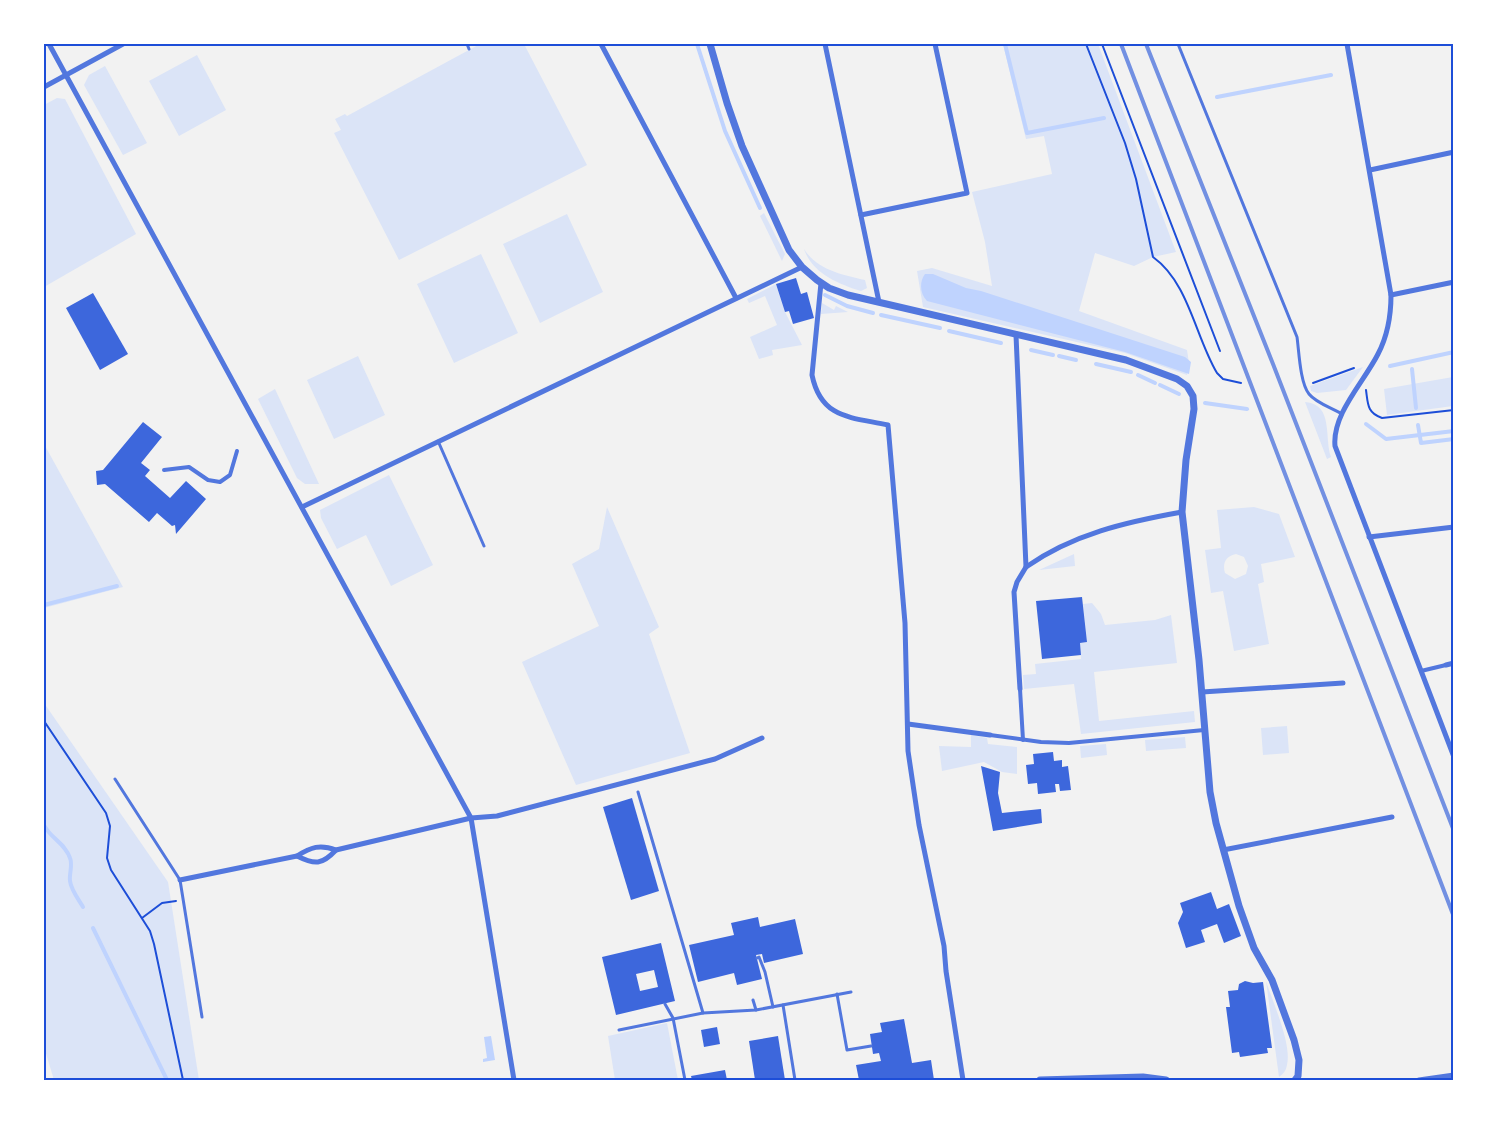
<svg xmlns="http://www.w3.org/2000/svg" width="1497" height="1124" viewBox="0 0 1497 1124" font-family="Barlow,sans-serif">
  <style>
    .green { fill: #dbe4f7; fill-rule: evenodd }
    .water { fill: #bfd3fe }
    .lines { fill: none; stroke-linecap: round; stroke-linejoin: round }
    .stream { stroke: #bfd3fe; stroke-width: 4 }
    .building { fill: #3d67dc; fill-rule: evenodd }
    .path { stroke: #1d4ed8; stroke-width: 2 }
    .service { stroke: #5277de; stroke-width: 3 }
    .pedestrian { stroke: #5277de; stroke-width: 4 }
    .minor { stroke: #5277de; stroke-width: 5 }
    .tertiary { stroke: #5277de; stroke-width: 7 }
    .rail { stroke: #7290e2; stroke-width: 4 }
    .neatline { fill: none; stroke: #1d4ed8; stroke-width: 2 }
  </style>
  <rect width="100%" height="100%" fill="#f2f2f2"/>
  <g class="green">
    <path d="M480,44h44l63,121 -188,95 -65,-127 7,-3 -6,-11 10,-5 2,2z"/>
    <path d="M1003,44h95l78,208 -23,5 -19,9 -39,-13 -16,58 108,39 2,13 -2,12 -62,-22 -202,-46 -6,-36 15,-3 60,18 -7,-44 -13,-50 80,-18 -8,-38 -18,3z"/>
    <path d="M197,55l29,55 -47,26 -30,-55z"/>
    <path d="M105,66l42,77 -24,12 -39,-70 5,-10z"/>
    <path d="M57,98l8,1 71,135 -92,53v-182z"/>
    <path d="M764,213l21,41 -3,7 -22,-45z"/>
    <path d="M567,214l36,78 -63,31 -37,-79z"/>
    <path d="M804,249c13,21 39,26 61,31l2,8 -6,3c-23,-7 -49,-18 -57,-42z"/>
    <path d="M481,254l37,79 -64,30 -37,-79z"/>
    <path d="M776,284l9,28 17,33 -30,5 1,5 -14,4 -9,-22 27,-12 -12,-29 -16,7 -2,-4z"/>
    <path d="M822,303l12,7 2,-4 12,6 -27,2z"/>
    <path d="M358,356l27,59 -51,24 -27,-59z"/>
    <path d="M1363,367l-17,23 -29,3 -6,-2 -1,-5z"/>
    <path d="M1453,377v29l-66,9 -3,-26z"/>
    <path d="M275,389l44,95h-14l-8,-6 -39,-79z"/>
    <path d="M1305,402c29,2 19,36 26,55l-4,2z"/>
    <path d="M44,444l79,143 -79,21z"/>
    <path d="M389,475l44,90 -42,21 -25,-51 -29,14 -16,-31 -1,-8z"/>
    <path d="M607,507l52,120 -10,7 41,119 -114,32 -54,-123 77,-36 -27,-62 27,-15z"/>
    <path d="M1254,507l25,7 16,43 -34,7 3,18 -6,2 11,60 -35,7 -11,-60 -12,2 -6,-43 16,-2 -4,-38zM1236,554l8,3 4,9 -2,8 -11,5 -10,-6c-3,-10 1,-17 11,-19z"/>
    <path d="M1074,554l1,12 -36,4z"/>
    <path d="M1092,603l9,11 4,11 50,-5 16,-5 6,48 -83,9 5,49 95,-10 1,11 -114,12 -7,-50 -50,5 -1,-14 13,-1 -1,-10 46,-5 -1,-16 7,-1 -4,-38z"/>
    <path d="M44,703l124,179 31,198h-145l-10,-33z"/>
    <path d="M1287,726l2,27 -26,2 -2,-27z"/>
    <path d="M971,735l16,3 1,6 29,3v27l-15,-2 -18,-10 -42,9 -3,-25 32,1z"/>
    <path d="M1185,737l1,11 -40,3 -1,-11z"/>
    <path d="M1106,744l1,11 -26,3 -1,-12z"/>
    <path d="M1266,981c7,22 26,63 21,84 -1,6 -4,9 -8,12z"/>
    <path d="M667,1023l11,57h-63l-7,-44z"/>
  </g>
  <g class="water">
    <path d="M925,274h8l33,14 15,3 204,66 6,5 -2,12 -64,-22 -198,-51c-7,-7 -8,-19 -2,-27z"/>
    <path d="M491,1036l4,24 -12,2v-3l4,-1 -3,-21z"/>
  </g>
  <g class="lines">
    <g class="stream">
      <path d="M697,44l28,87 35,77"/>
      <path d="M1005,44l22,89 77,-15"/>
      <path d="M1217,97l114,-22"/>
      <path d="M825,295l22,11 26,7"/>
      <path d="M881,315l59,13"/>
      <path d="M949,331l52,12"/>
      <path d="M1031,350l22,5"/>
      <path d="M1059,356l17,4"/>
      <path d="M1096,364l35,8"/>
      <path d="M1390,366l64,-14"/>
      <path d="M1412,369l4,39"/>
      <path d="M1138,375l17,8"/>
      <path d="M1160,385l19,9"/>
      <path d="M1205,403l42,6"/>
      <path d="M1366,424l20,15 68,-8"/>
      <path d="M1418,425l3,18 33,-4"/>
      <path d="M44,605l73,-19"/>
      <path d="M44,825c6,13 21,18 26,33 3,7 -1,16 0,23 1,9 9,19 13,26"/>
      <path d="M93,928l74,152"/>
    </g>
  </g>
  <g class="building">
    <path d="M796,278l5,16 6,-2 7,26 -21,6 -4,-13 -4,1 -9,-28z"/>
    <path d="M93,293l35,61 -28,16 -34,-62z"/>
    <path d="M143,422l19,15 -21,26 9,7 -5,6 25,22 16,-17 20,18 -30,35 -1,-9 -3,1 -15,-13 -8,9 -44,-38 -8,1 -1,-14 7,-1z"/>
    <path d="M1082,597l5,45 -7,1 1,12 -39,4 -6,-58z"/>
    <path d="M1053,752l1,9 8,-1v7l6,-1 3,24 -11,1 -1,-7h-4l1,8 -18,2 -1,-11 -9,1 -2,-19 8,-1 -1,-10z"/>
    <path d="M981,766l19,6 -2,21 4,20 39,-4 1,14 -49,8z"/>
    <path d="M632,798l27,93 -28,9 -28,-93z"/>
    <path d="M1211,892l6,17 12,-5 12,32 -17,7 -7,-19 -16,6 4,12 -19,6 -8,-25 5,-11 -3,-9z"/>
    <path d="M758,917l2,10 35,-8 8,35 -39,9 -2,-9 -6,1 6,24 -25,6 -3,-12 -36,9 -9,-37 45,-10 -3,-12z"/>
    <path d="M661,943l14,58 -59,14 -14,-58zM654,970l4,17 -18,4 -4,-17z"/>
    <path d="M1245,981l8,2 10,-1 9,66h-5l1,5 -28,4 -1,-5 -7,1 -6,-46h4l-2,-16 10,-1 1,-6z"/>
    <path d="M904,1019l8,44 19,-3 3,20h-75l-3,-15 25,-4 -2,-8 -6,1 -3,-20 12,-2 -2,-9z"/>
    <path d="M717,1027l3,17 -16,3 -3,-17z"/>
    <path d="M778,1036l7,44h-30l-6,-39z"/>
    <path d="M725,1070l2,10h-35l-1,-4z"/>
  </g>
  <g class="lines">
    <g class="path">
      <path d="M1086,44l39,99 11,36 17,78c36,26 42,79 64,116l6,6 18,4"/>
      <path d="M1102,44l118,307"/>
      <path d="M1313,383l41,-15"/>
      <path d="M1366,390c2,14 1,23 16,28l72,-8"/>
      <path d="M44,721l62,92 4,13 -3,32 4,12 39,61 4,13 29,136"/>
      <path d="M142,918l20,-15 14,-2"/>
    </g>
    <g class="service">
      <path d="M467,44l2,5"/>
      <path d="M1178,44l119,293c2,14 3,46 12,57 7,9 23,14 33,20"/>
      <path d="M438,441l46,105"/>
      <path d="M115,779l65,101 22,137"/>
      <path d="M638,792l65,221 53,-3 95,-18"/>
      <path d="M757,958l2,-1 6,15 8,35"/>
      <path d="M837,994l10,56 24,-4"/>
      <path d="M753,1000l3,10"/>
      <path d="M665,1004l8,14 12,62"/>
      <path d="M783,1005l12,75"/>
      <path d="M619,1030l84,-17"/>
    </g>
    <g class="pedestrian">
      <path d="M164,470l25,-3 19,13 12,2 10,-7 7,-24"/>
      <path d="M1421,671l25,-6"/>
      <path d="M1020,689l3,51"/>
      <path d="M990,735l51,7 28,1 135,-13"/>
    </g>
    <g class="minor">
      <path d="M49,44l422,774 43,262"/>
      <path d="M601,44l135,254"/>
      <path d="M825,44l54,258"/>
      <path d="M1347,44l44,251c0,20 -3,40 -13,59 -14,28 -46,60 -43,92l119,311"/>
      <path d="M44,87l79,-43"/>
      <path d="M1370,170l84,-18"/>
      <path d="M861,215l106,-22 -32,-149"/>
      <path d="M821,283l-9,92c9,44 39,42 76,50l17,198 3,128 11,74 25,121 2,25 17,109"/>
      <path d="M1391,295l63,-13"/>
      <path d="M1016,335l10,232 -9,15 -3,10 6,97"/>
      <path d="M302,507l500,-240"/>
      <path d="M1369,537l85,-10"/>
      <path d="M1026,567c47,-33 100,-45 156,-55"/>
      <path d="M1446,665l8,-2"/>
      <path d="M1202,692l141,-9"/>
      <path d="M908,724l82,11"/>
      <path d="M1223,850l169,-33"/>
      <path d="M297,856c18,9 25,9 39,-6l135,-32 26,-2 218,-57 47,-21"/>
      <path d="M180,880l117,-24c14,-9 23,-12 39,-6"/>
      <path d="M1419,1080l35,-5"/>
    </g>
    <g class="tertiary">
      <path d="M710,44l17,59 15,43 47,104 13,17 15,13 12,8 19,7 278,65 51,19 10,7 6,10 1,13 -8,51 -4,52 17,148 11,132 6,31 23,83 15,42 18,32 22,60 5,20 -1,16 -3,4"/>
      <path d="M1040,1080l103,-3 23,3"/>
    </g>
    <g class="rail">
      <path d="M1121,44l333,873"/>
      <path d="M1146,44l127,320 181,467"/>
    </g>
  </g>
  <rect width="1497" height="1124" fill="none" stroke="#ffffff" stroke-width="90"/>
  <rect x="45" y="45" width="1407" height="1034" class="neatline"/>
</svg>
